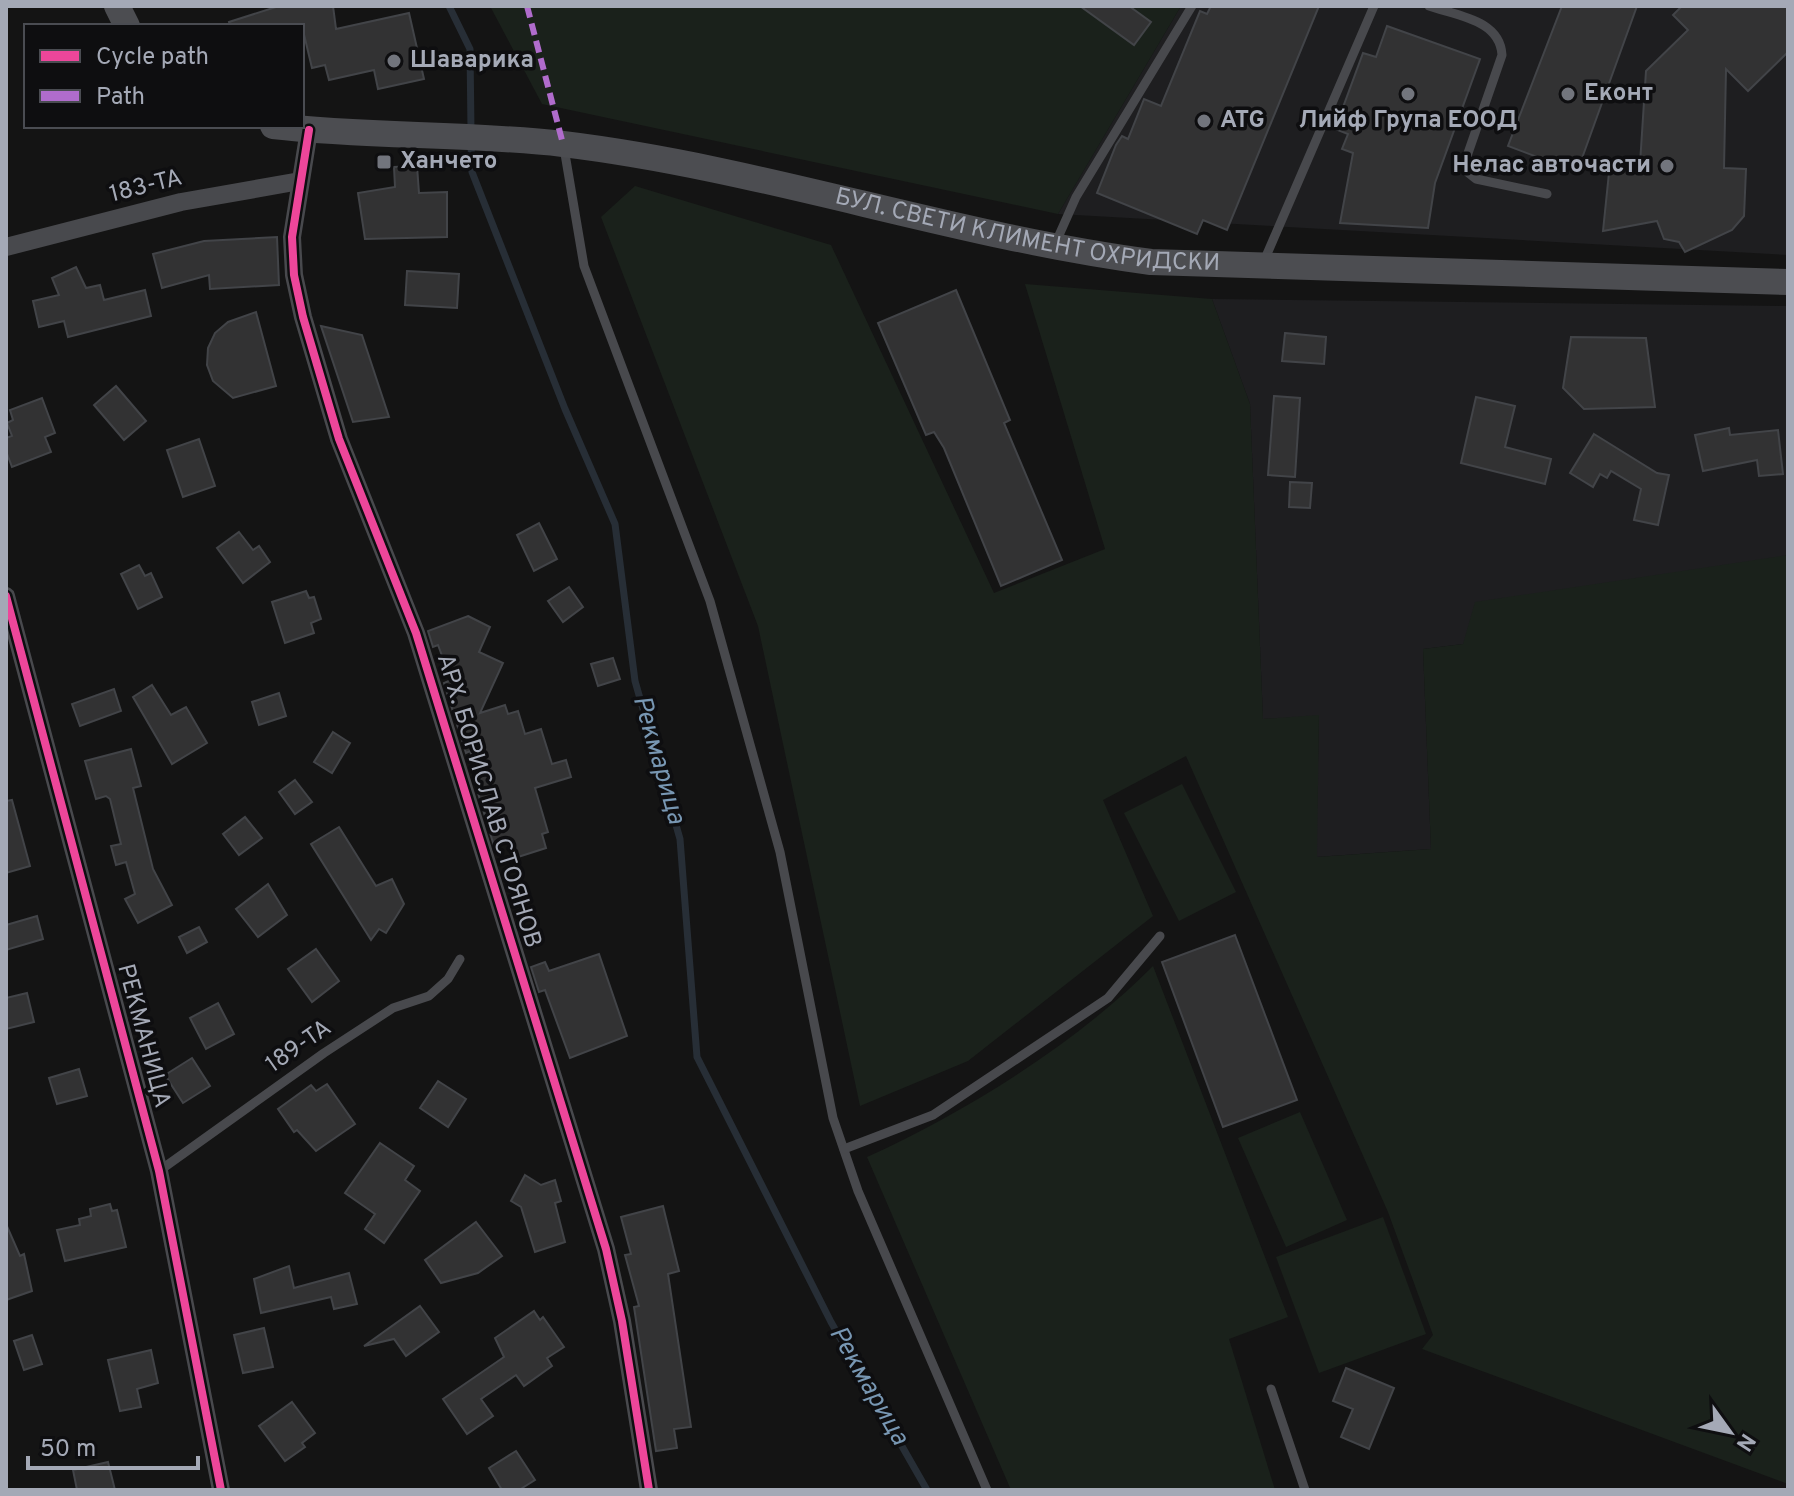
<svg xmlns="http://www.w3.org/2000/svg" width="1794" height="1496" viewBox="0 0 1794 1496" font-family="Overpass,sans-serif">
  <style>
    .built { fill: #1e1e20 }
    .green { fill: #1a211b }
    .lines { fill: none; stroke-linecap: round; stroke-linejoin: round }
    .stream { stroke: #272e36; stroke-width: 7 }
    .building { fill: #323233; stroke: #424448; stroke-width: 2 }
    .lane { stroke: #48494d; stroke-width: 9 }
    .street { stroke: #48494d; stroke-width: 18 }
    .secondary { stroke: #4c4d51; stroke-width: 26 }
    .quiet { stroke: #b06ccc; stroke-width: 6; stroke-dasharray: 12 6; stroke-linecap: butt }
    .cycleway-casing { stroke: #0e0e10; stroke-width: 13 }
    .cycleway { stroke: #ed469a; stroke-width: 8 }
    .poi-dot { fill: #72757d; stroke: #0e0e10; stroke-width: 3 }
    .labels { text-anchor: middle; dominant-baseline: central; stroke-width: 7; stroke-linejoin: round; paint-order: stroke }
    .poi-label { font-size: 24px; font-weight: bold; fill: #a4a9b6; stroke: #0e0e10; text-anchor: start }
    .street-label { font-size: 24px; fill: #a4a9b6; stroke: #0e0e10 }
    .water-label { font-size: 26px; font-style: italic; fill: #7897b3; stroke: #0e0e10 }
  </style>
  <rect width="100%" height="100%" fill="#141414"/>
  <g class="built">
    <path d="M1181,6h607v249l-730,-41z"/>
    <path d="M1212,299l576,7v249l-325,89 -40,5 8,200 -115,8 3,-141 -56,3 -13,-315z"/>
  </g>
  <g class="green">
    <path d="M490,6h691l-123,208 -516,-110z"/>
    <path d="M635,186l196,59 163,348 111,-44 -80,-265 187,15 38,105 13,315 56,-4 -2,142 114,-8 -8,-200 40,-5 12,-42 313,-47v929l-366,-135 11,-14 -45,-123 -202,-456 -83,44 50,116 -185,145 -108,45 -102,-480 -157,-409z"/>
    <path d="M1182,784l54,108 -57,29 -55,-108z"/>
    <path d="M1153,966l135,351 -59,22 46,151h-264l-144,-333c99,-45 210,-114 286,-191z"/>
    <path d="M1300,1112l47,108 -61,27 -48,-109z"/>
    <path d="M1383,1217l43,117 -107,39 -43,-116z"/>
  </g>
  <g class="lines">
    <g class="stream">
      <path d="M449,6l21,43 1,82"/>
      <path d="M471,144l1,28 93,237 50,115 20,157 45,158 17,218 134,265 96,168"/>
    </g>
  </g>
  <g class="building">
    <path d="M279,6h54l3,23 73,-16 15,66 -46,10 -4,-19 -45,10 -4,-15 -13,3 -10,-42h-72l-1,-4z"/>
    <path d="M1080,6h49l22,16 -17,23z"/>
    <path d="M1211,6h108l-92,224 -24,-10 -6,14 -100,-41 19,-48 6,-9 6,3 16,-40 17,7 39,-95 7,3z"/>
    <path d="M1562,6h75l-60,166 -69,-26z"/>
    <path d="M1682,6h106v46l-40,39 -22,-22 -2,99 22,1 -2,47 -12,14 -47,22 -6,-10 -15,-3 -7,-18 -54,10 7,-68 30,1 6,-93 42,-41 -15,-15z"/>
    <path d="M1387,26l93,33 -45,124 -7,45 -88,-5 13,-70 -11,-4 6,-15 -13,-5 28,-76 13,4z"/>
    <path d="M417,166l2,27 28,-1v45l-82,2 -7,-46 37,-6 -1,-20z"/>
    <path d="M277,237l2,48 -69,4 -1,-14 -47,13 -9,-34 51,-13z"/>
    <path d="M76,267l10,21 14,-3 4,15 41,-10 6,26 -83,21 -4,-16 -25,6 -6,-26 26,-6 -7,-17z"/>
    <path d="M407,271l52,3 -2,34 -52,-3z"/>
    <path d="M956,290l54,130 -6,3 58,137 -61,26 -57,-138 -10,-16 -8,3 -48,-112z"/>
    <path d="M256,312l20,74 -43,12 -20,-17 -6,-16 1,-17 7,-15 13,-11z"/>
    <path d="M321,326l41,9 27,82 -36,5z"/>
    <path d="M1285,333l41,4 -2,27 -42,-3z"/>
    <path d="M1571,337l75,1 9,69 -71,2 -21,-21z"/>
    <path d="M116,386l30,35 -22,19 -30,-35z"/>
    <path d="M1274,396l26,2 -5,79 -27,-2z"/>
    <path d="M1476,397l39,9 -10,41 46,12 -6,25 -84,-21z"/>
    <path d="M42,398l13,35 -10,4 6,15 -39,15 -6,-16v-13l6,-2 -5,-13 6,-3 -3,-10z"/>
    <path d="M1729,428l1,7 48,-5 5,44 -24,2 -2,-16 -54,11 -8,-36z"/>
    <path d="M1594,434l63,39 12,2 -11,50 -24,-5 7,-31 -30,-18 -4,7 -7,-4 -7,13 -23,-14z"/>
    <path d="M199,439l16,47 -32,11 -16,-47z"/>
    <path d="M1290,482l22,1 -2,25 -21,-1z"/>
    <path d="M539,523l18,36 -23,12 -17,-36z"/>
    <path d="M239,532l14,18 6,-4 11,16 -27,21 -26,-35z"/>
    <path d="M139,565l6,11 6,-3 11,24 -24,12 -17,-35z"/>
    <path d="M569,587l14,20 -20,15 -15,-21z"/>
    <path d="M306,591l3,7 5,-1 7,22 -10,4 3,10 -29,10 -13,-41z"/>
    <path d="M468,616l22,11 -11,25 24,11 -23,50 25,-8 3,9 10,-3 7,23 16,-5 11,35 14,-4 5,17 -36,11 13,44 -6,2 4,14 -31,10 -5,-17 -16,5 -16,-53 5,-2 -13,-40 -4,2 -22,-70 7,-3 -13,-35 -5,2 -5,-16z"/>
    <path d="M613,658l7,21 -22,7 -7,-22z"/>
    <path d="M152,685l19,30 15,-8 21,36 -35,21 -39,-67z"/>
    <path d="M114,689l7,22 -41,15 -8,-22z"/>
    <path d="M279,693l7,23 -27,9 -7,-23z"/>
    <path d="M333,732l17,11 -18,30 -18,-11z"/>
    <path d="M131,749l10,37 -8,2 20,81 19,36 -34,18 -13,-24 10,-5 -9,-32 -10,3 -5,-19 10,-2 -11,-45 -4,-3 -10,3 -11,-38z"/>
    <path d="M295,780l17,22 -17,12 -16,-22z"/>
    <path d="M12,800l18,66 -24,7v-72z"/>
    <path d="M245,817l17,21 -23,17 -16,-21z"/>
    <path d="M339,827l37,59 16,-7 12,25 -18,29 -7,-4 -8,11 -60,-96z"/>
    <path d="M268,884l19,31 -29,22 -22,-28z"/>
    <path d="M37,916l6,23 -37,11v-25z"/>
    <path d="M199,927l8,15 -20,11 -8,-16z"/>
    <path d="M1235,935l62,165 -74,27 -61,-165z"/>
    <path d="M316,949l23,32 -27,21 -24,-33z"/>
    <path d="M599,954l28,82 -57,22 -25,-68 -6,2 -8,-25 14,-5 4,9z"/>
    <path d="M27,993l7,29 -28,7v-31z"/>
    <path d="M218,1003l16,31 -28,15 -16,-31z"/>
    <path d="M192,1058l18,28 -27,17 -18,-28z"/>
    <path d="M79,1069l8,27 -30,8 -8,-26z"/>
    <path d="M438,1081l28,18 -18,28 -28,-19z"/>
    <path d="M327,1084l28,40 -39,27 -19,-21 -3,2 -16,-23 33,-24 5,6z"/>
    <path d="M380,1143l34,23 -9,14 15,11 -36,52 -19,-14 10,-15 -30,-21z"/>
    <path d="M525,1175l16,10 14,-5 6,21 -6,2 10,39 -30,10 -14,-45 -10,-6z"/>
    <path d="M110,1204l2,7 5,-1 9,37 -61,14 -8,-31 23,-5 -1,-6 12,-3 -1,-7z"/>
    <path d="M663,1206l16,65 -11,3 23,153 -17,2 3,19 -21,3 -22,-144 5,-1 -14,-51 6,-1 -10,-37z"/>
    <path d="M476,1222l26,34 -24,17 -37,10 -16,-23z"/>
    <path d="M6,1224l14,32 4,-2 8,37 -26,9z"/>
    <path d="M289,1266l5,22 55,-15 8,31 -23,5 -3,-12 -70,16 -7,-34z"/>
    <path d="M420,1306l19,26 -33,24 -12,-17 -30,7z"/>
    <path d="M534,1311l6,9 3,-3 21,30 -17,11 5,8 -28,20 -8,-11 -35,24 12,17 -26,18 -24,-35 61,-42 -9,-19z"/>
    <path d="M264,1328l9,39 -30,6 -9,-38z"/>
    <path d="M32,1335l10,29 -18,6 -10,-29z"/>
    <path d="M151,1350l7,33 -21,6 4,18 -21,4 -12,-51z"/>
    <path d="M1346,1368l48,20 -25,61 -28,-12 12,-28 -20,-8z"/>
    <path d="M292,1402l23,31 -13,10 3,4 -20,14 -26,-35z"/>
    <path d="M516,1451l19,29 -16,10h-17l-13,-22z"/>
    <path d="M108,1462l7,28h-38l-4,-20z"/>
  </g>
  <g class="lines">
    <g class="lane">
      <path d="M1429,6c29,10 71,14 73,49l-35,101 -1,15 10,8 71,15"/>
      <path d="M564,148l20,118 126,335 70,251 53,266 25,73 129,299"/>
      <path d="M1056,242l20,-45 116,-191"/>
      <path d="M1264,261l110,-255"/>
      <path d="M844,1149l89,-34 175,-117 52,-62"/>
      <path d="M159,1171l165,-118 69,-45 36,-12 19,-17 12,-20"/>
      <path d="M1271,1389l34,101"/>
    </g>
    <g class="street">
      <path d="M309,130l-17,107 2,38 9,42 36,122 77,194 190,616 16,72 27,169"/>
      <path d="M6,247l175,-45 119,-21"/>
      <path d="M6,596l153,575 62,319"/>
    </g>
    <g class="secondary">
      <path d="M117,6l10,20"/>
      <path id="s1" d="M273,126c96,11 194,7 290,18 199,24 390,92 588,118l637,20"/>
    </g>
    <path class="quiet" d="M527,6l36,138"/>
    <defs>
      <g id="cycleway">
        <path d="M309,130l-17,107 2,38 9,42 36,122 77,194 190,616 16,72 27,169"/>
        <path d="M6,596l153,575 62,319"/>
      </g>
    </defs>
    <use href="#cycleway" class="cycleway-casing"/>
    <use href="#cycleway" class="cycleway"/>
  </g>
  <g class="poi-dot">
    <circle cx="394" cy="61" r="8"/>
    <circle cx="1408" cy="94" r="8"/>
    <circle cx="1568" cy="94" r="8"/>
    <circle cx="1204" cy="121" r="8"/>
    <rect x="376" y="154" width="16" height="16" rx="4"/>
    <circle cx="1667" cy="166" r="8"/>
  </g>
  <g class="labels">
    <g class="poi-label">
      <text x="410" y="61">Шаварика</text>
      <text x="1584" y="94">Еконт</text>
      <text x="1220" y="121">ATG</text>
      <text x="1408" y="121" text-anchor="middle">Лийф Група ЕООД</text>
      <text x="400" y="162">Ханчето</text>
      <text x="1651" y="166" text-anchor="end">Нелас авточасти</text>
    </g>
    <g class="street-label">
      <text transform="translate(146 187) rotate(-14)">183-ТА</text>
      <text stroke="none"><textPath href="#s1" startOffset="764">БУЛ. СВЕТИ КЛИМЕНТ ОХРИДСКИ</textPath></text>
      <text transform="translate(488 801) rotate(73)">АРХ. БОРИСЛАВ СТОЯНОВ</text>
      <text transform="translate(143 1036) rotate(75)">РЕКМАНИЦА</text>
      <text transform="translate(299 1047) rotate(-35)">189-ТА</text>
    </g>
    <g class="water-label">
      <text transform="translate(658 760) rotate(74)">Рекмарица</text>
      <text transform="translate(868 1386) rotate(60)">Рекмарица</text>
    </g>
  </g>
  <rect width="1794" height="1496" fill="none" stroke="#a4a9b6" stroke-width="16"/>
  <rect x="24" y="24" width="280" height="104" fill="#0e0e10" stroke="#4a4c52" stroke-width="2"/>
  <rect x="40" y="50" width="40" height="12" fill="#ed469a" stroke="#4a4c52" stroke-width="2"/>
  <text x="96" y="64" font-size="24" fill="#a4a9b6">Cycle path</text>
  <rect x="40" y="90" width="40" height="12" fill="#b06ccc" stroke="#4a4c52" stroke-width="2"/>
  <text x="96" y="104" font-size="24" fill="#a4a9b6">Path</text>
  <g transform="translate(1730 1432) rotate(123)" stroke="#0e0e10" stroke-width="6" paint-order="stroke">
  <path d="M0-6L14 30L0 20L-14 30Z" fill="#a4a9b6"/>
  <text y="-12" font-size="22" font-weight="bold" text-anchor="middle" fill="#a4a9b6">N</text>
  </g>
  <path d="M28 1456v12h170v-12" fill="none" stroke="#a4a9b6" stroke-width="4"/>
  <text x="40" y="1456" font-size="24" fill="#a4a9b6" stroke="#0e0e10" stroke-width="6" paint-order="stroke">50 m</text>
</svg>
